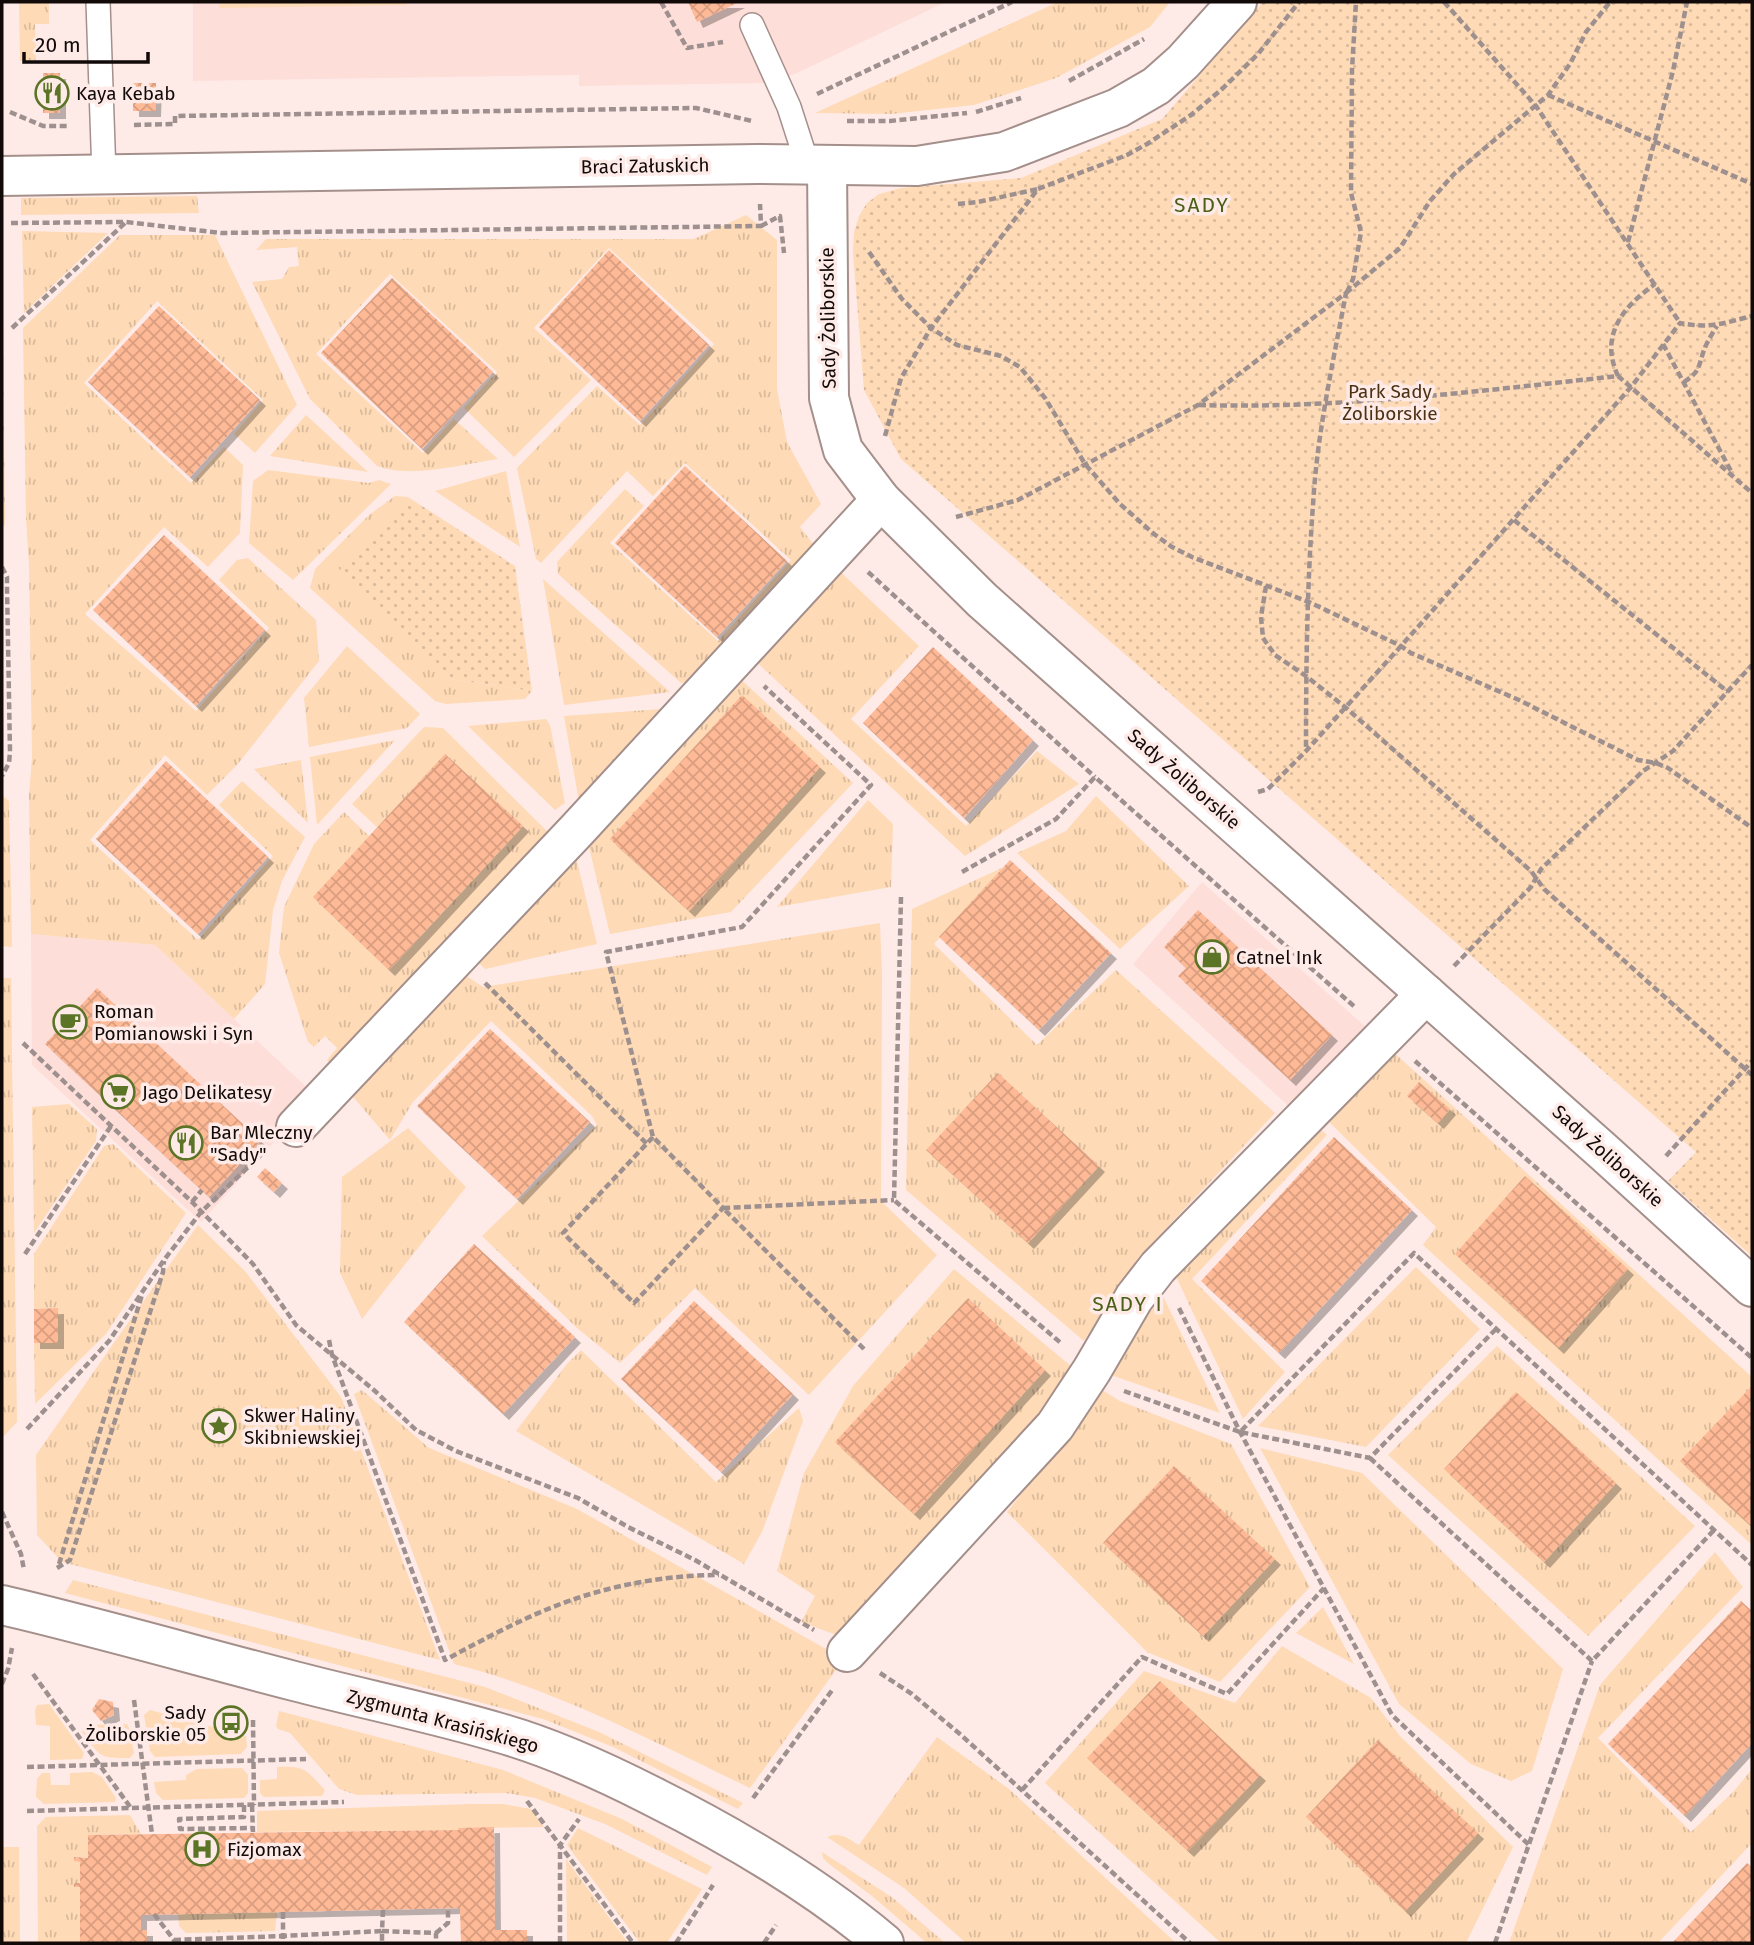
<svg xmlns="http://www.w3.org/2000/svg" width="1754" height="1945" viewBox="0 0 1754 1945" font-family="'Fira Sans',sans-serif">
  <style>
    .built { fill: #feded9 }
    .grass { fill: url(#grass-tufts) }
    .park { fill: url(#park-dots) }
    .garden { fill: #fedab6 }
    .building { fill: url(#building-cross-hatch); filter: url(#shadow) }
    .lines { fill: none; stroke-linecap: round; stroke-linejoin: round }
    .lane-casing { stroke: #a48f8b; stroke-width: 26 }
    .street-casing { stroke: #a48f8b; stroke-width: 42 }
    .secondary-casing { stroke: #a48f8b; stroke-width: 42 }
    .path { stroke: #9e908e; stroke-width: 4.5; stroke-dasharray: 7 3.5; stroke-linecap: butt }
    .lane { stroke: #fff; stroke-width: 23 }
    .street { stroke: #fff; stroke-width: 38 }
    .secondary { stroke: #fff; stroke-width: 38 }
    .labels { text-anchor: middle; dominant-baseline: central; stroke-width: 7; stroke-linejoin: round; paint-order: stroke }
    .poi-label { font-size: 19px; fill: #110a09; stroke: #feebe8; text-anchor: start }
    .street-label { font-size: 19px; fill: #110a09; stroke: #feebe8 }
    .park-label { font-size: 19px; fill: #4c3113; stroke: #feebe8 }
    .neighbourhood-label { font-size: 21px; letter-spacing: 2px; fill: #4a6017; stroke: #feebe8 }
  </style>
  <defs>
    <pattern id="grass-tufts" width="24" height="20" patternUnits="userSpaceOnUse" patternTransform="scale(1.75)"><rect width="24" height="20" fill="#fedab6"/><path d="M3 7l-1-3M5 7V3M7 7l1-3M15 17l-1-3M17 17v-4M19 17l1-3" fill="none" stroke="#d9ba9b"/></pattern>
    <pattern id="park-dots" width="8" height="8" patternUnits="userSpaceOnUse" patternTransform="scale(1.75)"><rect width="8" height="8" fill="#fedab6"/><path d="M2 2h.1M6 6h.1" fill="none" stroke="#d9ba9b" stroke-width="1.8" stroke-linecap="round"/></pattern>
    <pattern id="building-cross-hatch" width="8" height="8" patternUnits="userSpaceOnUse" patternTransform="scale(1.75)"><rect width="8" height="8" fill="#feb996"/><path d="M0 0l8 8M0 8l8-8" fill="none" stroke="#d99e80"/></pattern>
    <filter id="shadow"><feDropShadow dx="6" dy="6" stdDeviation="0" flood-color="#0004"/></filter>
  </defs>
  <rect width="100%" height="100%" fill="#feebe8"/>
  <g class="built">
    <path d="M193,2h753l-149,71 -29,10 -189,3v-11l-386,6z"/>
    <path d="M1202,882l165,146 -75,81 -159,-145z"/>
    <path d="M31,934l124,11 161,151 -115,126 -169,-157z"/>
  </g>
  <g class="grass">
    <path d="M19,2h30v22h-14l1,36 -16,1z"/>
    <path d="M1058,2h112l-20,25 -94,51 -82,27 -83,9 -76,-1z"/>
    <path d="M197,196l2,17 -178,2v-17z"/>
    <path d="M746,215l31,25v149l10,53 34,62 -21,23 18,23 -113,127 -24,6 -123,-109 -1,-12 68,-73 19,17 -34,37 108,98 73,-81 -106,-97 -32,33 -26,-25 -86,92 -5,-4 -19,-91 80,-82 43,39 74,-81 -105,-96 -75,80 57,52 -77,77 -50,-49 33,-36 -107,-98 -74,80 107,99 31,-34 44,40c-36,5 -87,20 -121,7l-67,-67 -58,-117 30,-3 7,-12 10,-1 -2,-19 -41,3 10,-11h428z"/>
    <path d="M2,220l3,305 -3,2z"/>
    <path d="M22,231l86,2 -84,80z"/>
    <path d="M120,235h95l82,170 -42,48 -21,-19 29,-34 -106,-99 -73,82 107,100 33,-36 19,18 -3,68 -32,34 -44,-40 -79,87 111,97 73,-83 -50,-48 18,-20 11,-2 68,62 3,41 -82,104 -30,30 -42,-40 -75,85 108,100 75,-84 -54,-51 23,-24 63,56 -23,44 -9,29 -8,74 -31,35 -79,-74 -124,-11 -2,-138 3,-39 -3,-192 -3,-46 -3,-191z"/>
    <path d="M306,415l62,57 -98,-16z"/>
    <path d="M268,470l101,13 10,-3 12,4 -98,96 -44,-37 4,-62z"/>
    <path d="M506,471l14,76 -85,-56z"/>
    <path d="M395,496l13,1 -70,76 112,106 82,12 -7,8 -79,5 -11,-3 -125,-113 5,-19 54,-54z"/>
    <path d="M832,564l87,82 -68,73 115,107 71,-75 42,33 -114,72 -214,-199z"/>
    <path d="M543,579l127,113 -106,13z"/>
    <path d="M347,646l73,68 -13,14 -98,19 -5,-49z"/>
    <path d="M736,675l117,108 -122,129 -121,22 -23,-95z"/>
    <path d="M675,708l-96,94 -15,-86z"/>
    <path d="M546,719l4,6 15,78 -10,7 -87,-84z"/>
    <path d="M424,727l19,1 110,109 -216,232 -10,-9 10,-12 -12,-12 -11,11 -6,-5 -29,-89 5,-46 30,-63 30,-32 25,24 9,-8 -26,-24z"/>
    <path d="M395,740l-78,85 -7,-68z"/>
    <path d="M301,760l7,63 -54,-54z"/>
    <path d="M2,795l7,6 3,146 -10,-1z"/>
    <path d="M1096,796l93,90 -69,63 -103,-96 49,-22z"/>
    <path d="M868,800l25,24 -2,63 -114,20z"/>
    <path d="M573,845l24,99 -112,25 -16,-16z"/>
    <path d="M1004,867l-70,77 103,101 79,-75 159,143 -137,145 -54,83 -178,-151 6,-281z"/>
    <path d="M880,923l2,52 -1,226 56,54 -128,140 -114,-107 -75,75 -43,-35 -95,-92 115,-111 -5,-9 -101,-95 -78,81 -23,38 -42,-49 108,-122 27,18z"/>
    <path d="M2,978h9l6,444 -15,16z"/>
    <path d="M1390,1049l362,328v168l-329,-300 13,-18 -110,-108z"/>
    <path d="M69,1104l28,25 -1,12 -62,92 -2,-126z"/>
    <path d="M1316,1125l11,10 -135,144 93,93 -42,47 -72,-153z"/>
    <path d="M408,1128l58,59 -104,132 -22,-46 2,-96z"/>
    <path d="M113,1144l73,69 -80,121 -71,70 -1,-61h24l-1,-35 -23,1v-55l70,-108z"/>
    <path d="M198,1225l47,46 96,126 99,263 -378,-98 -25,-27 -1,-80 77,-111z"/>
    <path d="M1416,1267l64,62 -114,118 -108,-21z"/>
    <path d="M954,1269l123,102 -235,266 -41,-15 14,-26 -38,-25 27,-98 49,-87z"/>
    <path d="M1159,1288l61,125 -115,-40z"/>
    <path d="M1497,1346l198,180 -107,110 -200,-181z"/>
    <path d="M581,1350l135,132 83,-74 4,13 -41,111 -18,32 -228,-133 51,-67z"/>
    <path d="M1094,1385l26,16 111,43 79,143 -90,95 -73,-30 -140,-140 62,-77z"/>
    <path d="M362,1390l67,58 148,61 267,150 -94,129c-96,-46 -192,-98 -296,-124l-100,-270z"/>
    <path d="M1260,1448l102,25 201,196 -31,102 -21,10 -40,-17 -72,-60z"/>
    <path d="M1715,1552l28,35 -145,151 93,94 43,-41 18,-22v74l-94,100h-149l91,-258z"/>
    <path d="M73,1580l412,107 114,45 144,71 -5,6 -125,-62 -70,-28 -478,-126z"/>
    <path d="M1323,1607l31,57 -58,-31z"/>
    <path d="M1282,1646l89,52 29,38 113,111 -47,96h-245l-176,-160 99,-112 91,32z"/>
    <path d="M279,1711l224,59 119,49 90,48 -5,8 -102,-51 -70,-26 -29,-5 -149,2 -18,-6 -49,-56 -12,-4 -2,-3z"/>
    <path d="M937,1737l72,52 167,154h-210l-62,-55 -77,-51c13,-6 22,2 32,8z"/>
    <path d="M130,1815l11,19 -53,1v23l-14,-1v4l6,1v21h-5l-1,3 6,1v56h-42l-1,-117 9,-9z"/>
    <path d="M578,1828l124,61 -35,54h-27l-73,-98z"/>
    <path d="M2,1847h17l1,96h-18z"/>
    <path d="M822,1852l71,46 52,45h-18l-55,-47 -43,-32 -6,-6z"/>
    <path d="M566,1859l62,84h-61z"/>
    <path d="M277,1912l-2,19 -89,2 -7,-7 -1,-12z"/>
  </g>
  <g class="park">
    <path d="M1263,2h489v1254l-84,-75 28,-29 -795,-693 -37,-69 -11,-137 1,-21 5,-16 8,-13 12,-9 22,-6 120,-10 141,-59z"/>
    <path d="M408,497l107,69 17,125 -82,-12 -113,-106z"/>
  </g>
  <g class="garden">
    <path d="M219,2h188v3l-188,3z"/>
    <path d="M49,1704l35,49 -2,6 -32,1v-34l-14,-1 -1,-15 2,-5z"/>
    <path d="M150,1710l96,26 1,11 -6,7 -86,3 -5,-6 -6,-36z"/>
    <path d="M127,1724l3,6 4,23 -4,5c-31,1 -30,-2 -48,-26l3,-7z"/>
    <path d="M277,1767c29,-1 29,3 48,23l-3,6 -58,1 -4,-4v-13l17,-1z"/>
    <path d="M242,1768l6,7v18l-4,5 -81,2 -7,-7 -2,-11 32,-2v-5l11,-6z"/>
    <path d="M92,1772l10,5 14,21 -1,4 -71,2 -8,-7 1,-18 5,-6h8l1,12h19v-12z"/>
    <path d="M471,1804h32l28,5 13,18 -85,1v2l-202,2v-21z"/>
  </g>
  <g class="building">
    <path d="M688,2h51l-42,20z"/>
    <rect x="43" y="73" width="17" height="40"/>
    <path d="M133,83h23l-1,28h-22z"/>
    <path d="M609,250l100,95 -69,76 -101,-94z"/>
    <path d="M392,278l101,94 -71,77 -101,-96z"/>
    <path d="M159,306l101,94 -70,77 -102,-95z"/>
    <path d="M685,466l102,95 -70,76 -102,-94z"/>
    <path d="M164,535l101,95 -69,76 -103,-96z"/>
    <path d="M933,647l100,93 -69,78 -101,-95z"/>
    <path d="M742,695l78,72 -131,144 -79,-72z"/>
    <path d="M445,754l78,72 -134,144 -76,-73z"/>
    <path d="M166,761l102,96 -70,77 -102,-95z"/>
    <path d="M1010,860l101,93 -72,77 -100,-93z"/>
    <path d="M1198,910l134,125 -42,45 -112,-104 8,-8 -22,-21z"/>
    <path d="M97,988l164,153 -52,56 -164,-153z"/>
    <path d="M490,1029l100,93 -73,77 -100,-93z"/>
    <path d="M998,1073l101,93 -71,77 -102,-93z"/>
    <path d="M1419,1082l31,27 -12,14 -31,-27z"/>
    <path d="M1334,1137l78,73 -133,143 -78,-72z"/>
    <path d="M265,1168l17,15 -8,9 -17,-15z"/>
    <path d="M1525,1176l103,93 -70,79 -103,-94z"/>
    <path d="M474,1244l101,93 -72,77 -99,-92z"/>
    <path d="M968,1298l77,72 -131,144 -79,-72z"/>
    <path d="M694,1301l99,93 -72,78 -100,-93z"/>
    <path d="M58,1308v35h-24v-34z"/>
    <path d="M1752,1386v141l-72,-66z"/>
    <path d="M1516,1392l100,91 -72,79 -100,-93z"/>
    <path d="M1174,1466l101,93 -72,77 -100,-93z"/>
    <path d="M1741,1601l11,10v132l-67,73 -77,-72z"/>
    <path d="M1160,1681l100,94 -72,76 -101,-93z"/>
    <path d="M99,1699l14,3 1,13 -13,6 -9,-11z"/>
    <path d="M1378,1740l100,93 -73,78 -99,-94z"/>
    <path d="M494,1827l1,103h32v13h-66l-1,-35 -319,7v15h6v13h-67v-56h-6v-4h6v-21l-6,-1v-4l14,1v-23l371,-5 -1,-2z"/>
    <path d="M1747,1863l5,4v76h-80z"/>
  </g>
  <g class="lines">
    <defs>
      <g id="lane">
        <path d="M98,2l6,173"/>
        <path d="M752,25l37,82 19,59"/>
      </g>
      <g id="street">
        <path d="M827,165l2,233 14,52 38,50 101,100 624,554 146,133"/>
        <path d="M2,176l755,-12 160,2 87,-14 114,-44 38,-22 27,-24 54,-60"/>
        <path d="M296,1127l281,-297 304,-330"/>
        <path d="M847,1652l208,-226 37,-56 42,-72 24,-31 268,-273"/>
      </g>
      <path id="secondary" d="M2,1605c98,23 195,51 292,76 69,18 139,32 206,52 53,15 103,38 152,63 82,41 162,88 232,147"/>
    </defs>
    <use href="#lane" class="lane-casing"/>
    <use href="#street" class="street-casing"/>
    <use href="#secondary" class="secondary-casing"/>
    <g class="path">
      <path d="M661,2l26,46 36,-6"/>
      <path d="M1444,2l92,104 144,217"/>
      <path d="M1069,81l75,-42"/>
      <path d="M817,94l195,-92"/>
      <path d="M1548,95l204,89"/>
      <path d="M10,112l33,14h27"/>
      <path d="M976,112l45,-14"/>
      <path d="M847,121h43l77,-8"/>
      <path d="M134,125l41,-1v-8l521,-8 56,13"/>
      <path d="M958,204l20,-2 60,-13"/>
      <path d="M11,223l115,-1 95,11 540,-7 -1,-22"/>
      <path d="M761,226l19,-10 4,37"/>
      <path d="M1628,242l45,-171 14,-69"/>
      <path d="M869,252l33,47 29,29 26,17 44,11 19,11 25,31 40,66 35,40 34,30 18,13 20,10 117,45 92,44 10,7 108,47 119,60 18,3 12,5 84,60"/>
      <path d="M1347,292l6,-13 8,-47 -10,-39 1,-123 4,-68"/>
      <path d="M1346,293l54,-45 30,-47 24,-27 94,-79 22,-31 16,-32 24,-30"/>
      <path d="M12,328l113,-105"/>
      <path d="M1663,344l69,129"/>
      <path d="M1618,376c-19,-41 5,-69 37,-92"/>
      <path d="M1684,382c15,-10 14,-13 19,-29 3,-10 9,-19 14,-27"/>
      <path d="M1199,405c140,4 280,-14 419,-29l134,117"/>
      <path d="M885,436l16,-58 30,-50 107,-139 89,-34 20,-11 44,-29 30,-25 37,-36 41,-52"/>
      <path d="M956,517l62,-17 180,-95 148,-112c-13,70 -29,140 -33,212 -6,81 -7,164 -7,246"/>
      <path d="M1514,520l214,172"/>
      <path d="M2,567l5,10v10l3,165 -1,11 -7,13"/>
      <path d="M868,572l227,205"/>
      <path d="M1266,586l-5,31 2,21 12,17 31,21 39,31 186,164 13,18 208,186"/>
      <path d="M1258,792l10,-3 38,-38 95,-105 230,-259 49,-64c30,6 44,0 72,-7"/>
      <path d="M962,872l94,-53 39,-42 261,231"/>
      <path d="M901,897l-7,303 168,144"/>
      <path d="M1454,966l77,-79 10,-18 102,-98 30,-20 79,-86"/>
      <path d="M485,983l162,161"/>
      <path d="M23,1043l169,159 61,62 43,61 79,66 41,39 40,21 122,47 50,29 67,33 119,70"/>
      <path d="M1415,1061l337,297"/>
      <path d="M653,1137l-90,96 71,70 89,-95 -70,-71 -47,-185 136,-25 129,-142 -107,-99"/>
      <path d="M1666,1156l86,-95"/>
      <path d="M192,1202l10,-12"/>
      <path d="M25,1254l86,-128"/>
      <path d="M1179,1308l61,124 152,283 137,130"/>
      <path d="M1496,1329l-126,129 -130,-26 174,-179 300,277 38,35"/>
      <path d="M329,1340l3,15 113,305c45,-24 92,-50 142,-65 42,-13 89,-20 132,-20"/>
      <path d="M864,1349l-141,-141 171,-8"/>
      <path d="M1124,1391l116,41"/>
      <path d="M27,1429l82,-88 55,-81 37,-48 64,-61"/>
      <path d="M1370,1458l222,203 122,-131"/>
      <path d="M2,1512l19,42 3,16"/>
      <path d="M59,1564l83,-269"/>
      <path d="M57,1568l13,-8 93,-288 1,-11"/>
      <path d="M880,1673l32,21 49,41 229,208"/>
      <path d="M33,1674l98,134"/>
      <path d="M2,1684l6,-15 4,-21"/>
      <path d="M134,1700l18,134"/>
      <path d="M253,1720l1,85"/>
      <path d="M27,1767l279,-8"/>
      <path d="M1022,1790l120,-133 85,37 97,-106"/>
      <path d="M753,1798l80,-109"/>
      <path d="M527,1801l106,142"/>
      <path d="M244,1805v12l-65,2 1,10 73,-1"/>
      <path d="M252,1805l1,27"/>
      <path d="M27,1811l317,-9"/>
      <path d="M383,1910l-1,21 54,2v10"/>
      <path d="M283,1912v24l99,-5v12"/>
      <path d="M154,1914l20,26v3"/>
      <path d="M436,1933l12,-10v-15"/>
      <path d="M174,1940l109,-4v7"/>
      <path d="M560,1943v-98l19,-26"/>
      <path d="M676,1943l37,-58"/>
      <path d="M764,1943l12,-18"/>
      <path d="M1495,1943l97,-282"/>
    </g>
    <use href="#lane" class="lane"/>
    <use href="#street" class="street"/>
    <use href="#secondary" class="secondary"/>
  </g>
  <defs>
    <symbol id="restaurant-ring" viewBox="-11 -11 22 22"><circle r="9.5" fill="#feebe8" stroke="#5b7426" stroke-width="1.5"/><path d="M-5-6h1v4h1v-4h1v4h1v-4h1v5L-1.5 .5V6h-2V.5L-5-1ZM5-6V6H3V1.5H1.5Q1.5-4 5-6Z" fill="#5b7426"/></symbol>
    <symbol id="shop-ring" viewBox="-11 -11 22 22"><circle r="9.5" fill="#feebe8" stroke="#5b7426" stroke-width="1.5"/><path d="M-5-2.5h2.3a2.7 3.5 0 0 1 5.4 0H5L5.5 6h-11ZM-1.5-2.5h3a1.5 2.3 0 0 0-3 0Z" fill="#5b7426"/></symbol>
    <symbol id="cafe-ring" viewBox="-11 -11 22 22"><circle r="9.5" fill="#feebe8" stroke="#5b7426" stroke-width="1.5"/><path d="M-5.5-4.5H6V0H3Q3 3.5 0 3.5H-2.5Q-5.5 3.5-5.5 0ZM3-3.2v2h1.7v-2ZM-6 4.5H4V6H-6Z" fill="#5b7426"/></symbol>
    <symbol id="supermarket-ring" viewBox="-11 -11 22 22"><circle r="9.5" fill="#feebe8" stroke="#5b7426" stroke-width="1.5"/><path d="M-6-5.5h2.5l.6 2H6L4.5 2H-2.5L-4.4-4H-6ZM-1.5 3.2a1.3 1.3 0 1 0 .1 0ZM3 3.2a1.3 1.3 0 1 0 .1 0Z" fill="#5b7426"/></symbol>
    <symbol id="sight-ring" viewBox="-11 -11 22 22"><circle r="9.5" fill="#feebe8" stroke="#5b7426" stroke-width="1.5"/><path d="M0-6L1.8-2.2L6-1.7L2.9 1.2L3.7 5.4L0 3.3L-3.7 5.4L-2.9 1.2L-6-1.7L-1.8-2.2Z" fill="#5b7426"/></symbol>
    <symbol id="bus-ring" viewBox="-11 -11 22 22"><circle r="9.5" fill="#feebe8" stroke="#5b7426" stroke-width="1.5"/><path d="M-5-6H5V4H4V6H2V4H-2V6H-4V4H-5ZM-3.5-4V0h7V-4ZM-3.5 1.2v1.5H-2V1.2ZM2 1.2v1.5H3.5V1.2Z" fill="#5b7426"/></symbol>
    <symbol id="hospital-ring" viewBox="-11 -11 22 22"><circle r="9.5" fill="#feebe8" stroke="#5b7426" stroke-width="1.5"/><path d="M-5-5h3v3.5h4V-5h3V5h-3V1.5h-4V5h-3Z" fill="#5b7426"/></symbol>
  </defs>
  <g fill-rule="evenodd">
    <use href="#restaurant-ring" x="33" y="74" width="38" height="38"/>
    <use href="#shop-ring" x="1193" y="938" width="38" height="38"/>
    <use href="#cafe-ring" x="51" y="1003" width="38" height="38"/>
    <use href="#supermarket-ring" x="99" y="1073" width="38" height="38"/>
    <use href="#restaurant-ring" x="167" y="1124" width="38" height="38"/>
    <use href="#sight-ring" x="200" y="1407" width="38" height="38"/>
    <use href="#bus-ring" x="212" y="1704" width="38" height="38"/>
    <use href="#hospital-ring" x="183" y="1830" width="38" height="38"/>
  </g>
  <g class="labels">
    <g class="poi-label">
      <text x="76" y="93">Kaya Kebab</text>
      <text x="1236" y="957">Catnel Ink</text>
      <text x="94" y="1011">Roman<tspan x="94" dy="22">Pomianowski i Syn</tspan></text>
      <text x="142" y="1092">Jago Delikatesy</text>
      <text x="210" y="1132">Bar Mleczny<tspan x="210" dy="22">"Sady"</tspan></text>
      <text x="244" y="1415">Skwer Haliny<tspan x="244" dy="22">Skibniewskiej</tspan></text>
      <text x="206" y="1712" text-anchor="end">Sady<tspan x="206" dy="22">Żoliborskie 05</tspan></text>
      <text x="227" y="1849">Fizjomax</text>
    </g>
    <g class="street-label">
      <text transform="translate(645 166) rotate(-1)">Braci Załuskich</text>
      <text transform="translate(828 318) rotate(-91)">Sady Żoliborskie</text>
      <text transform="translate(1184 779) rotate(41)">Sady Żoliborskie</text>
      <text transform="translate(1608 1156) rotate(42)">Sady Żoliborskie</text>
      <text transform="translate(443 1721) rotate(15)">Zygmunta Krasińskiego</text>
    </g>
    <g class="park-label">
      <text x="1390" y="391">Park Sady<tspan x="1390" dy="22">Żoliborskie</tspan></text>
    </g>
    <g class="neighbourhood-label">
      <text x="1202" y="205">SADY</text>
      <text x="1128" y="1304">SADY I</text>
    </g>
  </g>
  <rect width="1754" height="1945" fill="none" stroke="#110a09" stroke-width="7"/>
  <path d="M24 52v10h124v-10" fill="none" stroke="#110a09" stroke-width="3.5"/>
  <text x="35" y="52" font-size="21" fill="#110a09" stroke="#feebe8" stroke-width="5" paint-order="stroke">20 m</text>
</svg>
